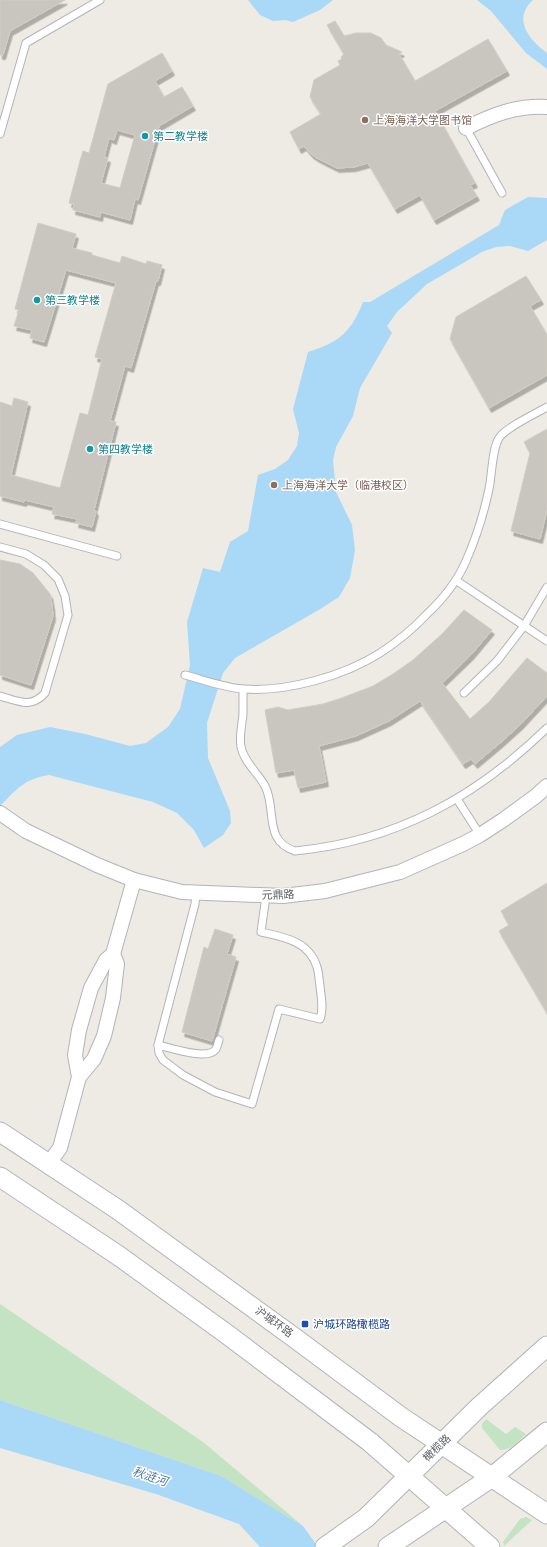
<svg xmlns="http://www.w3.org/2000/svg" width="547" height="1547" viewBox="0 0 547 1547" font-family="Signika,'Noto Sans SC',sans-serif">
  <style>
    .green { fill: #c4e3c3 }
    .water { fill: #aad8f7 }
    .building { fill: #c9c6c0; stroke: #d1ccc3; fill-rule: evenodd; filter: url(#shadow) }
    .lines { fill: none; stroke-linecap: round; stroke-linejoin: round }
    .lane-casing { stroke: #b1b4b8; stroke-width: 9 }
    .street-casing { stroke: #b1b4b8; stroke-width: 16 }
    .secondary-casing { stroke: #b0b3b8; stroke-width: 21 }
    .lane { stroke: #fff; stroke-width: 7 }
    .street { stroke: #fff; stroke-width: 14 }
    .secondary { stroke: #fff; stroke-width: 19 }
    .education-dot { fill: #8d6e63; stroke: #fff; stroke-width: 1.5 }
    .culture-dot { fill: #0f9aa8; stroke: #fff; stroke-width: 1.5 }
    .transit-dot { fill: #1a4fb4; stroke: #fff; stroke-width: 1.5 }
    .labels { text-anchor: middle; dominant-baseline: central; stroke-width: 3; stroke-linejoin: round; paint-order: stroke }
    .education-label { font-size: 11px; fill: #785e54; stroke: #fff; text-anchor: start }
    .culture-label { font-size: 11px; fill: #0d838f; stroke: #fff; text-anchor: start }
    .street-label { font-size: 11px; fill: #5c5f63; stroke: #fff }
    .transit-label { font-size: 11px; fill: #164399; stroke: #fff; text-anchor: start }
    .water-label { font-size: 12px; font-style: italic; fill: #4979a8; stroke: #fff }
  </style>
  <defs>
    <filter id="shadow"><feDropShadow dx="2.5" dy="4.5" stdDeviation="0" flood-color="#0004"/></filter>
  </defs>
  <rect width="100%" height="100%" fill="#edebe4"/>
  <g class="green">
    <path d="M0,1304l203,138 100,84 -82,-50 -221,-76z"/>
    <path d="M486,1419l20,15 9,-7 11,7c-8,7 -16,17 -26,16l-18,-22v-4z"/>
    <path d="M526,1517l6,3 -28,26 -1,-4 17,-23z"/>
  </g>
  <g class="water">
    <path d="M248,0h85l-13,10 -27,12 -8,-2 -12,1 -13,-6z"/>
    <path d="M477,0h56c-21,19 -4,40 14,53v16l-21,-16 -35,-42z"/>
    <path d="M528,197l19,1v42l-19,11 -18,-5 -14,1 -14,5 -55,32 -30,28 -10,14 5,7 -32,55 -7,28 -17,31 -3,13 3,32 16,33 3,25 -5,28 -11,19 -22,14 -82,47 -12,15 -16,50 1,35 22,53 1,12 -8,12 -19,13 -10,-18 -17,-17 -24,-11 -104,-27c-25,4 -32,14 -49,31v-59l17,-12 33,-8 35,7 45,12 16,-3 22,-16 12,-18 10,-44 -3,-43 16,-54 17,4 10,-30 18,-11 10,-56 17,-6 13,-9 9,-14 2,-13 -6,-24 15,-57c32,-10 43,-20 55,-50h7l129,-77 6,-15z"/>
    <path d="M0,1400l221,76 82,50 15,21h-58l-21,-23 -83,-30 -156,-46z"/>
  </g>
  <g class="building">
    <path d="M0,0h65l-55,31 -7,24h-3z"/>
    <path d="M335,21l9,15 12,-3h15l10,5 5,7 16,7 -3,2 16,27 73,-42 19,32 -72,40 40,72 -5,2 7,11 -43,24 -14,-25 -25,14 -27,-46 -14,4 -17,1 -20,-10 -6,-4 -7,-8 -5,3 -9,-17 31,-18 -11,-17 4,-17 26,-15 -2,-4 4,-2 -1,-2 3,-3 -17,-29z"/>
    <path d="M162,53l10,18 -17,10 9,16 18,-10 11,19 -34,20 -21,74 -3,-1 -5,21 -29,-8 -1,5 -27,-7 1,-6 -5,-1 11,-42 3,-10 6,2 19,-69zM117,130l18,5 -15,53 -19,-5 7,-25 -4,-1 5,-19 5,2z"/>
    <path d="M38,223l38,11 -4,14 20,5v2l28,8 2,-7 24,8 1,-3 15,4 -4,16h-2l-25,87 -6,-2 -15,55 6,1 -22,88 2,1 -4,16 -16,-4 1,-4 -25,-5 2,-7 -29,-7 -1,2 -24,-6v-94l12,4 2,-8 14,4 -17,73 49,13 20,-75 8,2 14,-56 -7,-2 21,-74 -50,-13 -22,72 -14,-4 2,-8 -18,-4 5,-16 -4,-1z"/>
    <path d="M526,276l15,24 -11,6 17,29v40l-58,33 -39,-69 6,-22z"/>
    <path d="M547,429v81l-7,29 -29,-8 19,-78 -6,-11z"/>
    <path d="M0,560l20,4 13,9 17,21 2,11 1,11 -22,69 -31,-10z"/>
    <path d="M464,610l28,20 -21,25 -29,28 28,36 19,-17 38,-44 20,15v23l-27,29 -20,18 -25,21 -4,-5 -8,5 -43,-63 -31,20 -33,15 -37,10 7,36 -28,6 -4,-18 -18,3 -11,-63 13,-3 10,3 35,-6 16,-5 34,-13 20,-12 20,-14 29,-26z"/>
    <path d="M547,883v130l-48,-82 10,-6 -8,-14z"/>
    <path d="M215,929l18,6 -6,19 9,3 -24,84 -30,-9 22,-85 4,2z"/>
  </g>
  <g class="lines">
    <defs>
      <g id="lane">
        <path d="M466,128l36,65"/>
        <path d="M0,134l26,-91 74,-43"/>
        <path d="M0,524l117,32"/>
        <path d="M0,547l26,7 18,11 14,14 7,17 3,19 -23,78c-14,16 -27,8 -45,3"/>
        <path d="M457,581l90,60"/>
        <path d="M185,675c19,5 40,13 59,14 43,3 100,-13 136,-36 17,-11 33,-24 47,-39 16,-15 30,-32 39,-53 10,-23 18,-48 23,-72 3,-14 3,-40 10,-51 6,-10 36,-24 48,-31"/>
        <path d="M243,689c0,8 0,17 0,25 -1,11 -4,22 -2,33 3,15 17,26 24,39 12,23 -2,55 30,65 101,-10 180,-53 252,-123"/>
        <path d="M464,693l33,-32 27,-35 23,-39"/>
        <path d="M457,799l23,36"/>
        <path d="M196,893l-1,11 -37,141 1,8 4,7 20,15 32,17 37,12 27,-95 41,10c4,-11 1,-22 0,-33 -1,-6 -1,-13 -3,-19 -8,-26 -33,-30 -56,-35l5,-36"/>
        <path d="M158,1045c13,3 50,16 58,4 2,-3 2,-7 3,-9"/>
      </g>
      <g id="street">
        <path d="M466,128c26,-13 51,-23 81,-21"/>
        <path d="M0,813l26,18 71,34 37,15 48,12 101,4 42,-5 75,-19 63,-28 17,-9 23,-15 33,-24 11,-10"/>
        <path d="M79,1077l15,-18 10,-23 9,-38 4,-34 -4,-10"/>
        <path d="M49,1163l11,-15 19,-71 -4,-22 4,-25 12,-42 15,-28 7,-6 21,-74"/>
      </g>
      <g id="secondary">
        <path d="M0,1132l117,77 175,127 109,81 146,97"/>
        <path d="M0,1177l119,79 109,79 142,107 120,105"/>
        <path d="M325,1547l41,-29 114,-112 67,-60"/>
        <path d="M388,1547l104,-70 55,-45"/>
      </g>
    </defs>
    <use href="#lane" class="lane-casing"/>
    <use href="#street" class="street-casing"/>
    <use href="#secondary" class="secondary-casing"/>
    <use href="#lane" class="lane"/>
    <use href="#street" class="street"/>
    <use href="#secondary" class="secondary"/>
  </g>
  <g class="education-dot">
    <circle cx="365" cy="120" r="4"/>
    <circle cx="274" cy="485" r="4"/>
  </g>
  <g class="culture-dot">
    <circle cx="145" cy="136" r="4"/>
    <circle cx="37" cy="300" r="4"/>
    <circle cx="90" cy="449" r="4"/>
  </g>
  <rect class="transit-dot" x="301" y="1320" width="8" height="8" rx="2"/>
  <g class="labels">
    <g class="education-label">
      <text x="373" y="120">上海海洋大学图书馆</text>
      <text x="282" y="485">上海海洋大学（临港校区）</text>
    </g>
    <g class="culture-label">
      <text x="153" y="136">第二教学楼</text>
      <text x="45" y="300">第三教学楼</text>
      <text x="98" y="449">第四教学楼</text>
    </g>
    <g class="street-label">
      <text transform="translate(278 895) rotate(-2)">元鼎路</text>
      <text transform="translate(274 1322) rotate(36)">沪城环路</text>
      <text transform="translate(437 1448) rotate(-44)">橄榄路</text>
    </g>
    <g class="transit-label">
      <text x="313" y="1324">沪城环路橄榄路</text>
    </g>
    <g class="water-label">
      <text transform="translate(150 1477) rotate(18)">秋涟河</text>
    </g>
  </g>
</svg>
